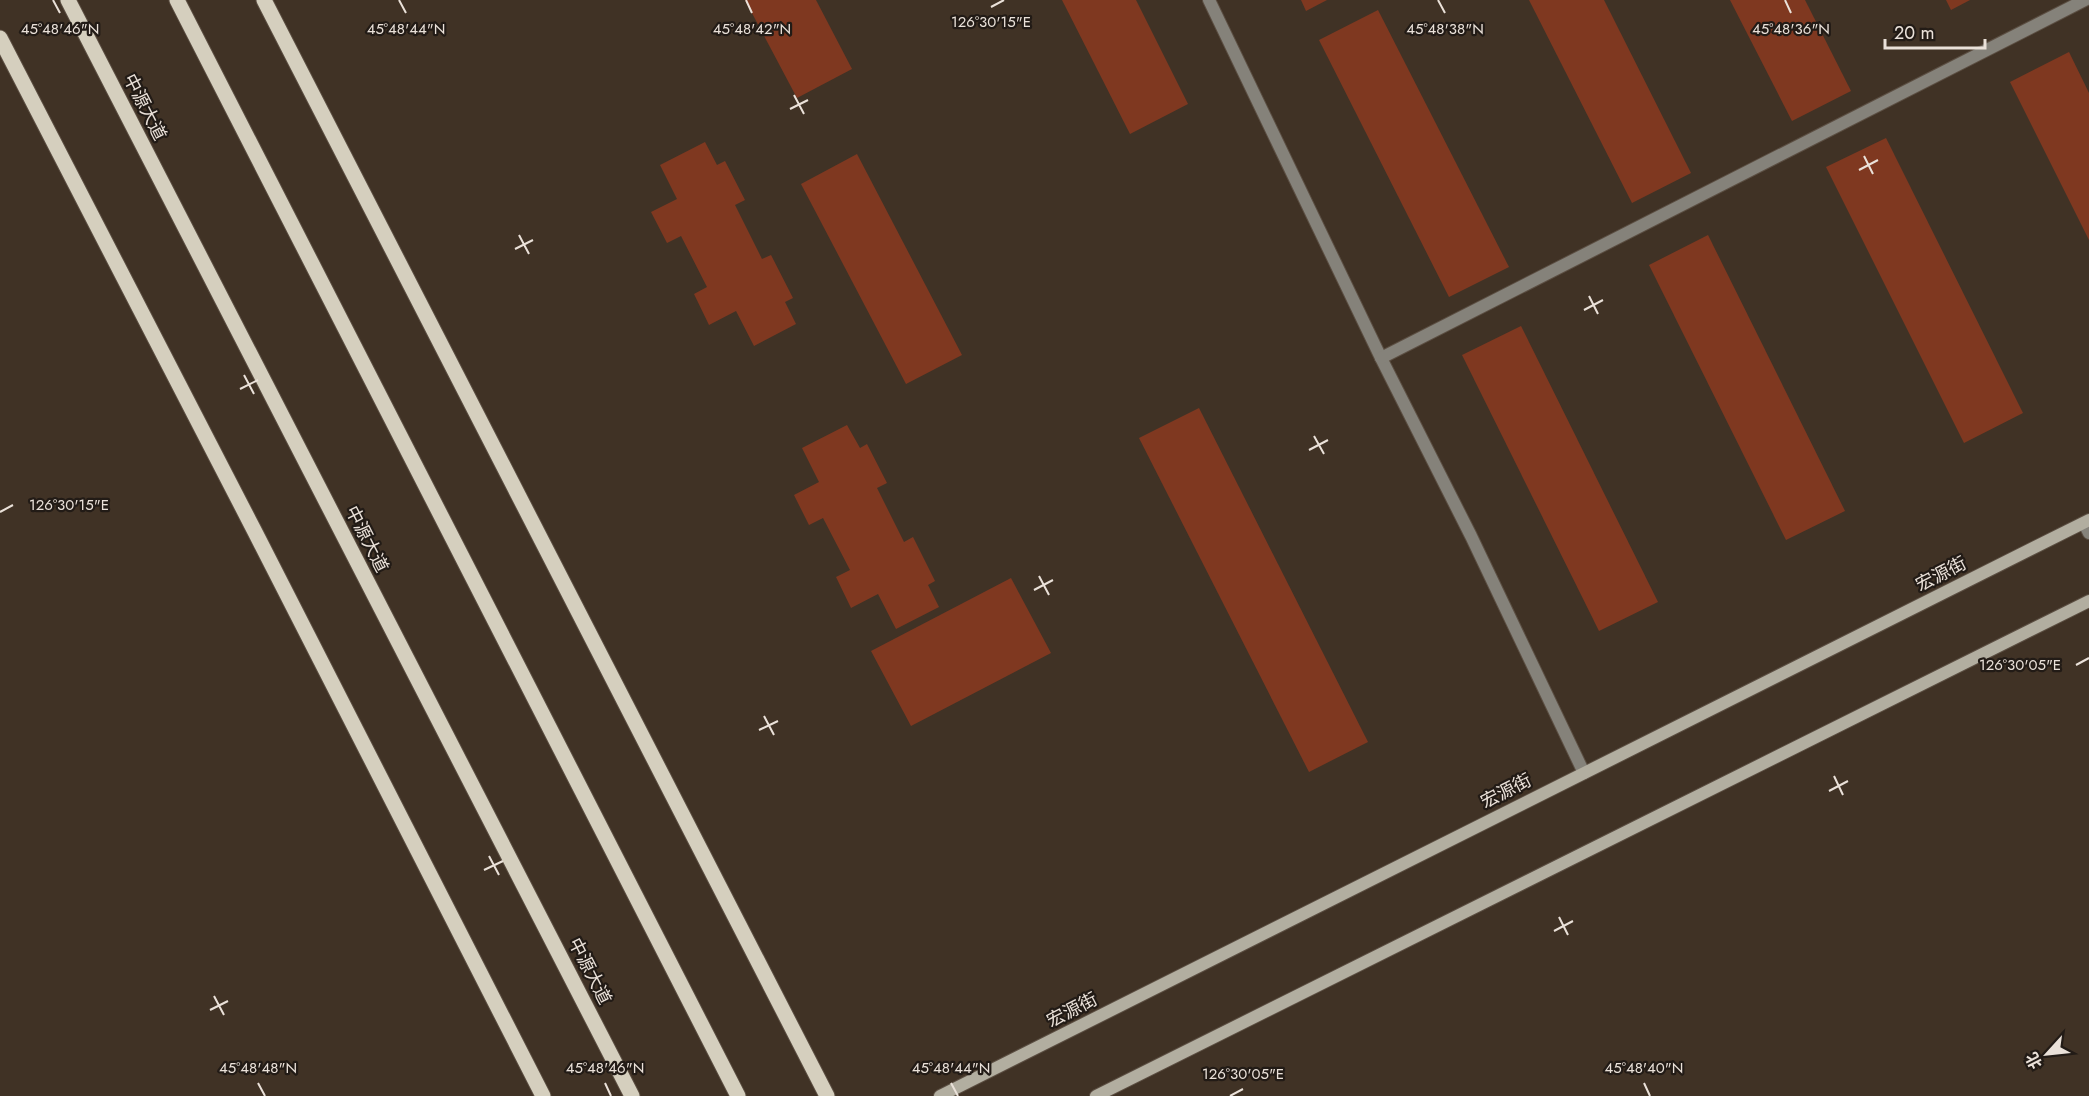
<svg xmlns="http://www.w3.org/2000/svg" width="2089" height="1096" viewBox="0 0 2089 1096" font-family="Jost,'Noto Sans SC',sans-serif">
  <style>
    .building { fill: #7f3820 }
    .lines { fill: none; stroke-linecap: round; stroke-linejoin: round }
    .minor-casing { stroke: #5b4e42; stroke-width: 14 }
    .tertiary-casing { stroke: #5b4e42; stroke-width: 14 }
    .secondary-casing { stroke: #5b4e42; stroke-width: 14 }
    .primary-casing { stroke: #5b4e42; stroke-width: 17 }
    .minor { stroke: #85827a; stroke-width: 12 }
    .tertiary { stroke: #85827a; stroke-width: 12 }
    .secondary { stroke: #b2aea0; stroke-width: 12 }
    .primary { stroke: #d5cfbe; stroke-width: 15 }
    .ticks { fill: none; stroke: #eae1d9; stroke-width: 2 }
    .labels { text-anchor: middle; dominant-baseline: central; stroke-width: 4.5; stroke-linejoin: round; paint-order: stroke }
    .street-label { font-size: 18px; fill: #eae1d9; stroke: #221b16 }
    .ticks-label { font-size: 15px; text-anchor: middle; fill: #eae1d9; stroke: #221b16; stroke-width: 4.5; stroke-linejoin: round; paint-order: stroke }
  </style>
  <rect width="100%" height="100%" fill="#403225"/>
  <g class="building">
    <path d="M745,0h71l36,69 -55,29z"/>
    <path d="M1062,0h74l52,104 -58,30z"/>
    <path d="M1301,0h26l-21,11z"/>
    <path d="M1529,0h75l87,173 -59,30z"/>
    <path d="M1730,0h75l46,91 -59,30z"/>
    <path d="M1946,0h24l-19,10z"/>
    <path d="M1378,10l131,257 -60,30 -130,-257z"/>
    <path d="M2069,52l20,41v147l-79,-158z"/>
    <path d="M1886,138l137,275 -59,30 -138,-276z"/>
    <path d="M705,142l12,23 8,-4 20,39 -10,5 27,54 9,-4 22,43 -8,4 11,22 -42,22 -18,-35 -27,14 -15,-31 13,-7 -26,-51 -14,7 -16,-31 26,-13 -17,-34z"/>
    <path d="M857,154l105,201 -56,29 -105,-200z"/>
    <path d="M1708,235l137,276 -59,29 -137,-275z"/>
    <path d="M1521,326l137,276 -59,29 -137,-276z"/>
    <path d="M1199,408l169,334 -59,30 -170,-334z"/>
    <path d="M847,425l13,23 7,-4 20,39 -10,5 27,54 9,-5 22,44 -7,4 11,22 -43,22 -18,-35 -27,14 -15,-31 14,-7 -27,-52 -14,7 -15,-30 25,-13 -17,-34z"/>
    <path d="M1011,578l40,75 -140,73 -40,-75z"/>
  </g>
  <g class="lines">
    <defs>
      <g id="minor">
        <path d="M1209,0l172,358 90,178 113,237"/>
        <path d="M1381,358l704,-358"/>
      </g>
      <path id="tertiary" d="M2084,523l5,10"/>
      <g id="secondary">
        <path d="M940,1096l1149,-576"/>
        <path d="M1096,1096l993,-495"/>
      </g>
      <g id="primary">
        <path d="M68,0l564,1096"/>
        <path d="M177,0l561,1096"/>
        <path d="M264,0l563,1096"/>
        <path d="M0,38l254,492 289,566"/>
      </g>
    </defs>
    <use href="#minor" class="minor-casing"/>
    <use href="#tertiary" class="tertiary-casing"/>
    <use href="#secondary" class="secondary-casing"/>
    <use href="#primary" class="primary-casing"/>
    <use href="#minor" class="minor"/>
    <use href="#tertiary" class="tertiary"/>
    <use href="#secondary" class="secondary"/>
    <use href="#primary" class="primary"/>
  </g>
  <path class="ticks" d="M53,0l7,13M399,0l7,13M746,0l6,13M1438,0l7,13M1785,0l6,13M991,7l13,-7M794,95l10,19M790,109l18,-9M1864,156l9,18M1859,170l19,-10M519,235l10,19M515,249l18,-9M1589,296l9,18M1584,310l19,-10M244,375l10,19M240,389l18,-9M1314,436l10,18M1309,450l19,-10M0,512l13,-7M1039,576l10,19M1034,590l19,-10M2076,665l13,-7M764,716l10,19M759,730l19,-9M1834,776l9,19M1829,791l19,-10M489,856l10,19M484,870l19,-9M1559,917l9,18M1554,931l19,-10M214,996l10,19M210,1010l18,-9M258,1083l7,13M605,1083l6,13M951,1083l7,13M1644,1083l6,13M1230,1096l13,-7"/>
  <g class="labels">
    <g class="street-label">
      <text transform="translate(145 107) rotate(63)">中源大道</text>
      <text transform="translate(367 539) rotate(63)">中源大道</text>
      <text transform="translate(1941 574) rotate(-27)">宏源街</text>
      <text transform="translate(1506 791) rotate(-27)">宏源街</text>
      <text transform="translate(590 971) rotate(63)">中源大道</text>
      <text transform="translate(1072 1010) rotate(-27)">宏源街</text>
    </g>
  </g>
  <g class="ticks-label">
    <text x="991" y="27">126°30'15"E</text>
    <text x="60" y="34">45°48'46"N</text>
    <text x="406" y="34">45°48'44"N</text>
    <text x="752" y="34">45°48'42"N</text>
    <text x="1445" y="34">45°48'38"N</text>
    <text x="1791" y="34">45°48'36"N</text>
    <text x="69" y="510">126°30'15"E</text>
    <text x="2020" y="670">126°30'05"E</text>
    <text x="258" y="1073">45°48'48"N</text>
    <text x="605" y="1073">45°48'46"N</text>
    <text x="951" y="1073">45°48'44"N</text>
    <text x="1644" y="1073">45°48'40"N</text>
    <text x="1243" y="1079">126°30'05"E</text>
  </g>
  <g transform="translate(2047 1054) rotate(243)" stroke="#221b16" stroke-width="4.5" paint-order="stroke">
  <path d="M0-4.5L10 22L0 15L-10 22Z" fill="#eae1d9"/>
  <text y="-9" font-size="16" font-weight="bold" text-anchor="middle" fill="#eae1d9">北</text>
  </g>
  <path d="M1885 39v9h100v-9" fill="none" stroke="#eae1d9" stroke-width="3"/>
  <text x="1894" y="39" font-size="18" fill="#eae1d9" stroke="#221b16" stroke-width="4.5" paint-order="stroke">20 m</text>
</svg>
